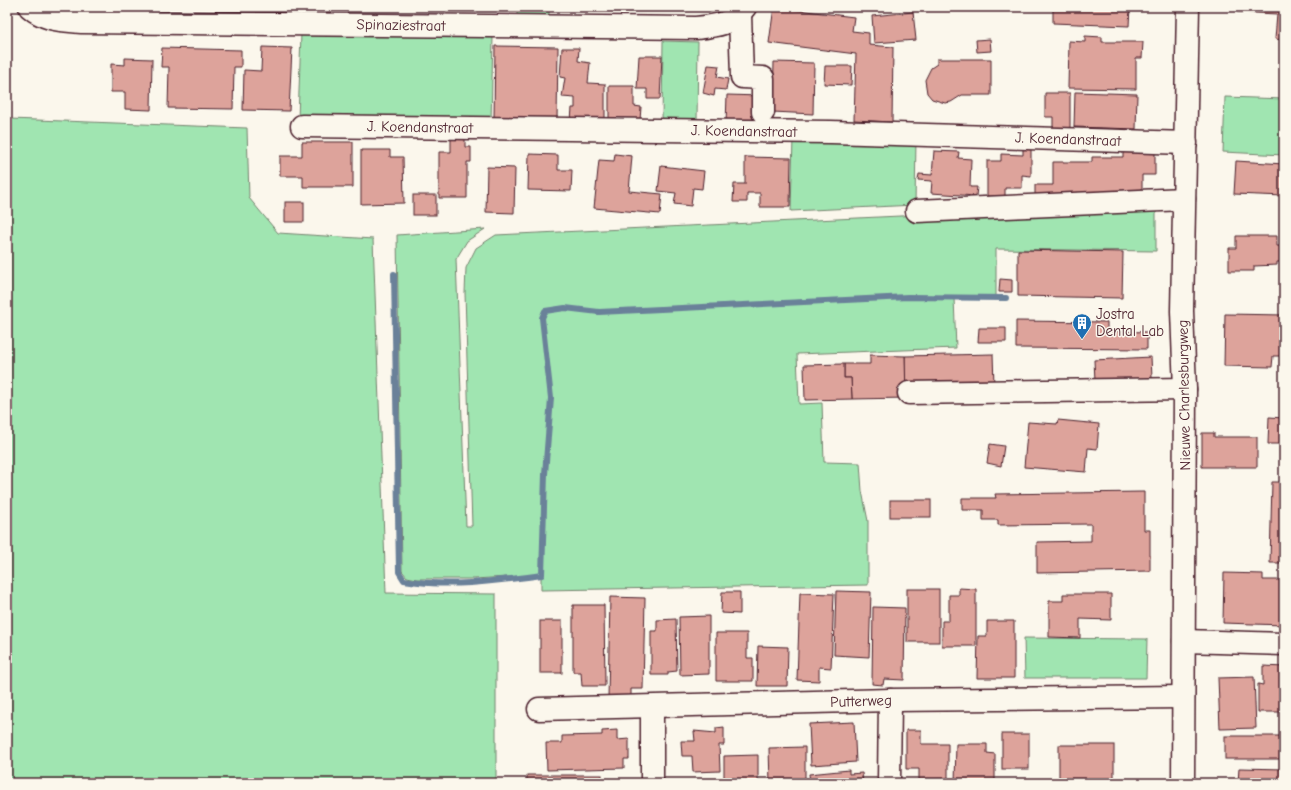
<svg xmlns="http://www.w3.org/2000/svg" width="1291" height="790" viewBox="0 0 1291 790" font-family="'Comic Neue',sans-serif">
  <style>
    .green { fill: #a0e5b1; stroke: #75826e }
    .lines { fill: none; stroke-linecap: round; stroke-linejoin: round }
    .stream { stroke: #6b8199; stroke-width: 6 }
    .building { fill: #dda39b; stroke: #4a1f2b }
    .minor-casing { stroke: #4a1f2b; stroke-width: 25 }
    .minor { stroke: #fbf7ec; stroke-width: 22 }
    .labels { text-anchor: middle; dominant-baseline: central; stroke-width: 3; stroke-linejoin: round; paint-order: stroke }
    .street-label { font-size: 15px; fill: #4a1f2b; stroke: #fbf7ec }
    .poi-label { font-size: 15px; fill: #4a1f2b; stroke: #fbf7ec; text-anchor: start }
  </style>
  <rect width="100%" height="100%" fill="#fbf7ec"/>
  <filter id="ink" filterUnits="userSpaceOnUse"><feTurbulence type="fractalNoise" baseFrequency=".025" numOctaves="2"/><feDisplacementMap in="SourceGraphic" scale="8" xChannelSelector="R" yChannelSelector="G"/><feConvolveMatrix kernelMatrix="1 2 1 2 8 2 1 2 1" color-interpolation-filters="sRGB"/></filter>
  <g filter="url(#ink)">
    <g class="green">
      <rect x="517" y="7" width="32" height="13"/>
      <path d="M301,33l192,4 -2,85 -193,-2z"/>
      <path d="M663,41l35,1 -1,80h-35z"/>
      <path d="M7,90l3,29 237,9 2,70 29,35 95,6 13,354 110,1v189h-489z"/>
      <path d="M1225,97l59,2v56l-61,-3z"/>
      <path d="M793,138l123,1 -1,66 -124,6z"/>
      <path d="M1156,204v47l-160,-2v49h-42l2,50 -159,6 2,50 23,-1 2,59 36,1 2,28 6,30v64l-327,5v-15l-67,4h-57l-10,-2 -5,-6 -5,-336 88,-6 -18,12 -11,18 10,267h6l-7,-233 1,-25 10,-20 20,-13z"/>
      <path d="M1024,638l123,1 -1,39h-121z"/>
    </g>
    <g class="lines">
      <path class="stream" d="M394,274l5,298 5,8c45,8 93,1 138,-5l3,-101 6,-76 -9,-80 3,-7 20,-3 34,4 309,-15 98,1"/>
    </g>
    <g class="building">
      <path d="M774,7l80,10 -2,14 17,2v12l24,2 -1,75 -38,-2 2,-66 -87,-11z"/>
      <path d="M1053,7h77l-1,19 -76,-3z"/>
      <path d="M1237,7h47v33l-9,-1 2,-25 -40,-2z"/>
      <path d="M913,12l3,28 -42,3 -2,-27z"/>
      <path d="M1085,36l17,1v5h41l-1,16h-6v31l-68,-1 1,-47 16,1z"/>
      <path d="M990,39l1,12 -14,1 -1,-12z"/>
      <path d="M495,46l63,1 -1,73 -63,-1z"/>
      <path d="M262,47l30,1 -3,63 -46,-1 1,-40 17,1z"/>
      <path d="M162,48l79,2v17h-7l-1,42 -65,-1 1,-41h-8z"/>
      <path d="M562,48h17l-1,13 12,2 -2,20 17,1v37l-34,-1 1,-12h3v-10l-13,-1 3,-19 -5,-1z"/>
      <path d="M639,56h23l-2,43h-13v-10h-10z"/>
      <path d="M125,58l27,1 -1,51 -26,-1v-17h-14v-28l14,1z"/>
      <path d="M937,59h54v36h-29l-11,7 -6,1 -13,-4 -5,-6 -2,-13 6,-12 6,-4z"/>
      <path d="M774,62l40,1 -1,51 -40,-2z"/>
      <path d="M708,65l11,1 -2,11 11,2 -2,11 -11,-1 -1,7 -11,-3z"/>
      <path d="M825,66h27l-1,19 -27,-1z"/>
      <path d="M609,86h25v20l7,1 -1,13 -31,-1z"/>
      <path d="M1075,92l62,2 -1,35 -62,-2z"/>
      <path d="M1045,93h25v37h-17v-13h-8z"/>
      <path d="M727,95l33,1 -1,29 -33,-1z"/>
      <path d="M451,137h14v10h6v15h-4v36h-28v-46h12z"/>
      <path d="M302,142h51v45h-50v-11h-23v-20h22z"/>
      <path d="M1023,147h8v29l-9,-1v13h-17v8h-18v-35h14v-7l22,1z"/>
      <path d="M361,150h29v7h13l1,46 -43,1z"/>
      <path d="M1123,150h32v25h-13v20h-107v-10h18v-23h39v-5h31z"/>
      <path d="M934,151l25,1 -1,6 13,1 -1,28h7l-1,9 -45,-3 1,-12 -14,-1 1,-6 13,1z"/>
      <path d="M529,154l29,1v15h14l-1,21 -43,-1z"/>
      <path d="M615,154l17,2 -3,35 33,3 -2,20 -66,-6 5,-48 15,1z"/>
      <path d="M745,157l46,1 -1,49h-30v-14h-13v9h-14l1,-18h11z"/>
      <path d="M1236,161l48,3v32l-50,-2z"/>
      <path d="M661,166l43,5 -2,18 -9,-1 -2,18 -17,-2 2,-11 -18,-2z"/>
      <path d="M487,167l28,1 -1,45 -28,-1z"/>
      <rect x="413" y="195" width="23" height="20"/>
      <rect x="285" y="202" width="19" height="20"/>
      <path d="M1236,236h41v10h7v16h-7v3l-23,1v5h-25v-23h7z"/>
      <path d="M1018,250l105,2 -1,46 -104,-2z"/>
      <path d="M1000,279l12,1v12h-13z"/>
      <path d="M1225,314l59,1v41h-11l-1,11 -48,-1z"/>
      <path d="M1016,321l91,1v9l40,1v17l-131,-1z"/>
      <path d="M979,328h27v14h-28z"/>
      <path d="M993,354l1,31 -89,2v-31z"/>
      <path d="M870,355l35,1 1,42 -54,1 -1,-21h-7v-14h26z"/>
      <path d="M1151,357l1,21 -57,3 -1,-21z"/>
      <path d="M844,364v14h7l1,21 -47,1 -1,-35z"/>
      <path d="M1269,417l15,1v26h-16z"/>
      <path d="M1058,420l41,4 -2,25 -9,-1 -2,24 -62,-5 4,-45 29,2z"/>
      <path d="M1202,433h12v4h43v30h-55z"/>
      <path d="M990,444l14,2 -3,20 -14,-3z"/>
      <path d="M1272,482h12v81h-14z"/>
      <path d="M1144,492v38h6v41l-113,2v-31l54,-1v-17l-93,1v-5h-15v-10h-21v-12h34l-1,-4z"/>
      <rect x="890" y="500" width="41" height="17"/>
      <path d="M1224,573l39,1v6h21v45l-61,-2z"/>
      <path d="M959,588l17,1v57h-34v-25h7v-26h10z"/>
      <rect x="907" y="589" width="32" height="53"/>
      <path d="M836,591l35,1 -2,65 -35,-2z"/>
      <path d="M722,592h18v22l-19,-1z"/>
      <path d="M800,593l34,1 -3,74 -12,-1v14l-22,-1z"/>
      <path d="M1063,594h48v26l-31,-1v19l-31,-1v-36h14z"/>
      <path d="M610,597l35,1 -2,91h-12v11l-23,-1z"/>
      <path d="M573,605h31l1,81h-23l-1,-14h-8z"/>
      <path d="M873,607l32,1 -1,72 -20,-1 -1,6 -11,-1z"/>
      <path d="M709,616v58l-29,1 -1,-58z"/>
      <path d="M676,619l1,52 -9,1v3h-17v-44h6v-11z"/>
      <rect x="540" y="621" width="22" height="52"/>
      <path d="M987,621h27v57h-37l1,-42h9z"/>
      <path d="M716,633h31v25h6v23h-37z"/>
      <path d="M758,646l30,1 -1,39h-30z"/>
      <path d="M1263,666l21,1v45h-26v-28l5,1z"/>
      <path d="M1254,677l2,51 -36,1 -2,-51z"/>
      <path d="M854,722l2,40 -45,3 -2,-41z"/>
      <path d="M724,727v18h-5l1,26 -27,1 -1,-16h-10l-1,-15h14l-1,-10 22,2v-5z"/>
      <path d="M617,730v10l12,-1v20h-5v9l-77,2 -1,-27h16v-7l40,-1v-4z"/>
      <path d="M906,730h15v14h27v35l-29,1v-11h-13z"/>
      <rect x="1002" y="734" width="27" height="35"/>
      <rect x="1225" y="736" width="59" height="23"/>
      <path d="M956,744h31v9l8,1v29h-40z"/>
      <rect x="1059" y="745" width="55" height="38"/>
      <path d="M805,747v36h-35l-1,-35z"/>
      <path d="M758,755v28h-34v-27z"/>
      <path d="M1239,768l45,1v14h-46z"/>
      <path d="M849,770v4l13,-1 1,10h-53l-1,-9z"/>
      <rect x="527" y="775" width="75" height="8"/>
    </g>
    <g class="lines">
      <defs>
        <g id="minor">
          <path d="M30,7c16,14 32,13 52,15l614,6c20,-2 37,-4 49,-21"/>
          <path d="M740,14l2,63 21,1v34"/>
          <path d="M302,126l529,6 355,11"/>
          <path d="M917,211l267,-12"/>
          <path d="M909,393l276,-4"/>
          <path d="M1184,641l100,3"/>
          <path d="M539,709l351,-9 293,-3"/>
          <path d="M652,783v-76"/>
          <path d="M889,783l1,-83"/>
          <path d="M1183,783l2,-394 -3,-78 6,-304"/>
        </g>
      </defs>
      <use href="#minor" class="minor-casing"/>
      <use href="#minor" class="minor"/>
    </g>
  </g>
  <defs>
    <symbol id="building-pin" viewBox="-11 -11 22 30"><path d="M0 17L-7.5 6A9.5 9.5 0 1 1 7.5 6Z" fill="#1f6fb2" stroke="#fbf7ec"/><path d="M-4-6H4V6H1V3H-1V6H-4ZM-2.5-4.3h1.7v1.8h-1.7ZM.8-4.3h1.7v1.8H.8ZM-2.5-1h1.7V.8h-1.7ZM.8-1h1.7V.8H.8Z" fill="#fff"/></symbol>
  </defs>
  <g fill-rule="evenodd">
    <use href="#building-pin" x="1071" y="312" width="22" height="30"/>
  </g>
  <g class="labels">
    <g class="street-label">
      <text transform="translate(401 25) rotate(1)">Spinaziestraat</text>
      <text transform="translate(420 127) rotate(1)">J. Koendanstraat</text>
      <text transform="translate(744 131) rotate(1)">J. Koendanstraat</text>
      <text transform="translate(1068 139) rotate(2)">J. Koendanstraat</text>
      <text transform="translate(1184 395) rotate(-91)">Nieuwe Charlesburgweg</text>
      <text transform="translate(861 701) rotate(-2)">Putterweg</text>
    </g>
    <g class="poi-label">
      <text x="1096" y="314">Jostra<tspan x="1096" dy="17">Dental Lab</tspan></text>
    </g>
  </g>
  <rect width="1291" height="790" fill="none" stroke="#fbf7ec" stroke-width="24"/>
  <rect x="12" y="12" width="1267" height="766" fill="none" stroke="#4a1f2b" stroke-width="1.5" filter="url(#ink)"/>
</svg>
